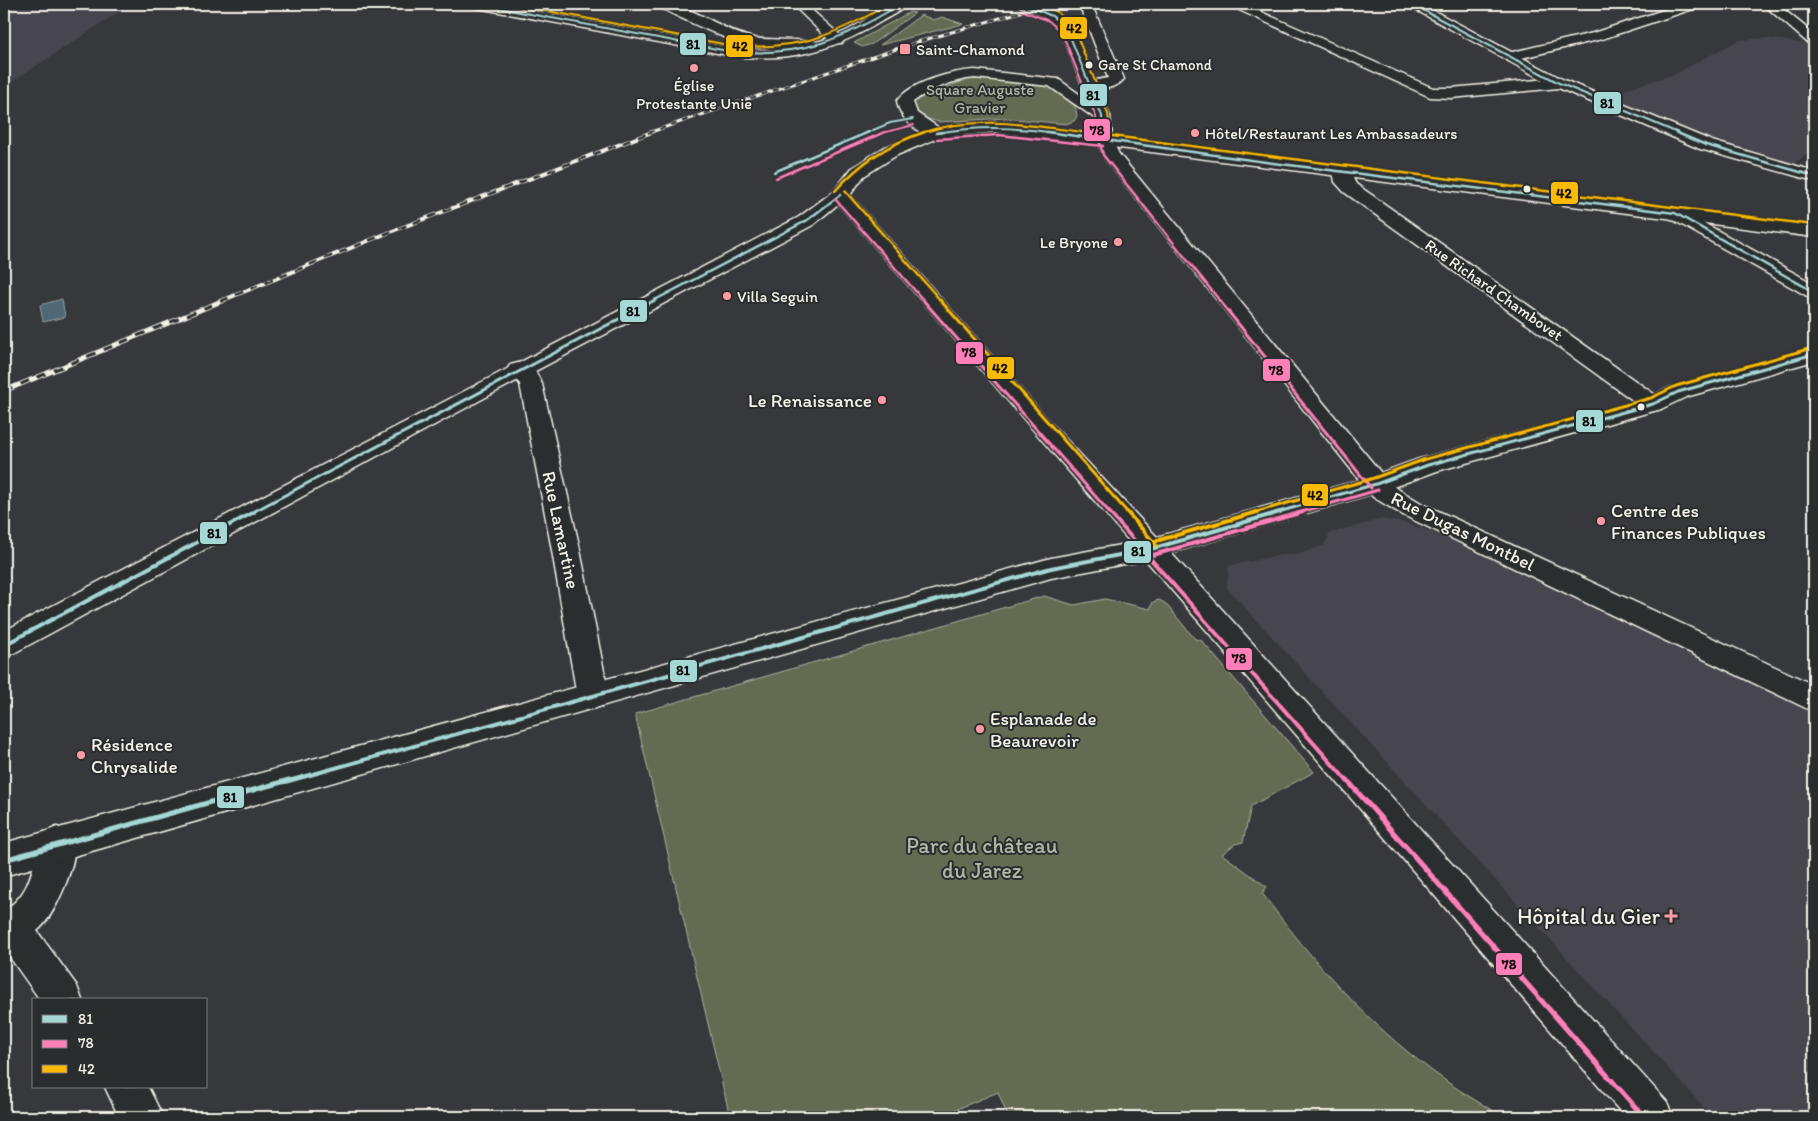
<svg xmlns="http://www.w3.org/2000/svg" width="1818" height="1121" viewBox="0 0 1818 1121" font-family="Itim,sans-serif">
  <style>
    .built { fill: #47454d }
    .green { fill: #636c53; stroke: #acae9e }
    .water { fill: #506875; stroke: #929fa3 }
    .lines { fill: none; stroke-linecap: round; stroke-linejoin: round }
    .minor-casing { stroke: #f4f1e8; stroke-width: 3 }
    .tertiary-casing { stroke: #f4f1e8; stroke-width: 3 }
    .secondary-casing { stroke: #f4f1e8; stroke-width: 3 }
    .minor { fill: #2a2d2e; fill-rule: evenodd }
    .tertiary { fill: #2a2d2e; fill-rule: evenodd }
    .secondary { fill: #2a2d2e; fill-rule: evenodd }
    .rail-far2-casing { stroke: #f4f1e8; stroke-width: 3 }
    .rail-far1-casing { stroke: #f4f1e8; stroke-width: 4 }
    .rail-casing { stroke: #f4f1e8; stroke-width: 5 }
    .rail-far2 { stroke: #2a2d2e; stroke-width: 2; stroke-dasharray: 6; stroke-linecap: butt }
    .rail-far1 { stroke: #2a2d2e; stroke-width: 2.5; stroke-dasharray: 8; stroke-linecap: butt }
    .rail { stroke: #2a2d2e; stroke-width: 3; stroke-dasharray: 9; stroke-linecap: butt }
    .bus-1-far4-casing { stroke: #2a2d2e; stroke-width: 4 }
    .bus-1-far3-casing { stroke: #2a2d2e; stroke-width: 5 }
    .bus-1-far2-casing { stroke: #2a2d2e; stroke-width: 6 }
    .bus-1-far1-casing { stroke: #2a2d2e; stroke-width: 8 }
    .bus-1-casing { stroke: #2a2d2e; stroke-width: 9 }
    .bus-2-far4-casing { stroke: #2a2d2e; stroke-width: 4 }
    .bus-2-far3-casing { stroke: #2a2d2e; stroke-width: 5 }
    .bus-2-far2-casing { stroke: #2a2d2e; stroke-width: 6 }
    .bus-2-far1-casing { stroke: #2a2d2e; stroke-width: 8 }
    .bus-2-casing { stroke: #2a2d2e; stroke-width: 9 }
    .bus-3-far3-casing { stroke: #2a2d2e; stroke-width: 4 }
    .bus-3-far2-casing { stroke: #2a2d2e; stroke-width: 5 }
    .bus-3-far1-casing { stroke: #2a2d2e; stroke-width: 6 }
    .bus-3-casing { stroke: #2a2d2e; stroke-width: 8 }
    .bus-1-far4 { stroke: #a5d7d5; stroke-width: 2 }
    .bus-1-far3 { stroke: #a5d7d5; stroke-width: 2.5 }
    .bus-1-far2 { stroke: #a5d7d5; stroke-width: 3 }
    .bus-1-far1 { stroke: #a5d7d5; stroke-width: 4 }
    .bus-1 { stroke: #a5d7d5; stroke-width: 5 }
    .bus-2-far4 { stroke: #ff80b9; stroke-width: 2 }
    .bus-2-far3 { stroke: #ff80b9; stroke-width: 2.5 }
    .bus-2-far2 { stroke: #ff80b9; stroke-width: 3 }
    .bus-2-far1 { stroke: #ff80b9; stroke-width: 4 }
    .bus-2 { stroke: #ff80b9; stroke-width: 5 }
    .bus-3-far3 { stroke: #fbba05; stroke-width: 2 }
    .bus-3-far2 { stroke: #fbba05; stroke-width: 2.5 }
    .bus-3-far1 { stroke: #fbba05; stroke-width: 3 }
    .bus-3 { stroke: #fbba05; stroke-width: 4 }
    .poi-dot { fill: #ff9aa2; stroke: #2a2d2e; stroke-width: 2 }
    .bus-dot { fill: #f4f1e8; stroke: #2a2d2e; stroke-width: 2 }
    .labels { text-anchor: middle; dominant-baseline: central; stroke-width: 4; stroke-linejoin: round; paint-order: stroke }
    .far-bus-label { font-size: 15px; fill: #f4f1e8; stroke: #2a2d2e; text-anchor: start }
    .far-poi-label { font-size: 16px; fill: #f4f1e8; stroke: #2a2d2e; text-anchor: start }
    .far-park-label { font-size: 16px; fill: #b3b5a5; stroke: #2a2d2e }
    .far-street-label { font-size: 16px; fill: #f4f1e8; stroke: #2a2d2e }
    .poi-label { font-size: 19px; fill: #f4f1e8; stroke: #2a2d2e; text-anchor: start }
    .street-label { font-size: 19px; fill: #f4f1e8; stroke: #2a2d2e }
    .near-park-label { font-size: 22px; fill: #b3b5a5; stroke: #2a2d2e }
    .near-poi-label { font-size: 22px; fill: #f4f1e8; stroke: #2a2d2e; text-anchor: end }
    .line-badge { stroke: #2a2d2e; stroke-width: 2 }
    .pale-badge-label { font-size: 14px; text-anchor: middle; font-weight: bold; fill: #111 }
  </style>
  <rect width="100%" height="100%" fill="#37383c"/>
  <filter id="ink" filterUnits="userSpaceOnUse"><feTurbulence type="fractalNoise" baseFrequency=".02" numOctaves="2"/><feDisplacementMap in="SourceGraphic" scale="10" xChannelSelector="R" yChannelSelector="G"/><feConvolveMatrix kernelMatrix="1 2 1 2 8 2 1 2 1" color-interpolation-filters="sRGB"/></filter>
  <g filter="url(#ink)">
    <g class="built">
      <path d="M4,4h127l-127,83z"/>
      <path d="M1767,38l47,7v104l-22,16 -68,-19 -121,-50 72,-22 64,-34z"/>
      <path d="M1382,519l23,4 36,12 373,179v403h-101l-486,-529 2,-22 51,-11h17l27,-10 6,-12z"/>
    </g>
    <g class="green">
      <path d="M910,12l5,1 -43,31 -10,3 -8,-4z"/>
      <path d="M921,15l13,5 8,-3 21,7 -83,21z"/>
      <path d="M975,77c31,2 99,-3 102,39l-3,5 -8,3 -61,-6 -66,4 -11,-3 -15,-9 -2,-10z"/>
      <path d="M1044,596l30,9 31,-6 45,10 3,-7 6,-2 6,3 30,36 6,1 113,132 -63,34 -8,36 -8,2 -13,10 45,33 -5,6c68,92 141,169 242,224h-496l-10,-25 -60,25h-208l-95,-403z"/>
    </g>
    <path class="water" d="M62,299l3,18 -22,5 -3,-17z"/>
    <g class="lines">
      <defs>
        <g id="minor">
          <path d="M656,4c36,-2 64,27 98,34 13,3 66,0 71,7 -8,10 -65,4 -78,1 -13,-4 -85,-35 -91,-42z"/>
          <path d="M792,4h13l37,33 2,3 -2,3h-10z"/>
          <path d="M1079,4h19l-5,4 31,71c-7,9 -34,16 -42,6l3,-3 23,-4z"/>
          <path d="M1226,4h17l190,84h18l108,-10 8,5 -8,5 -108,10 -21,-1z"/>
          <path d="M1682,4h19l-2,3 -97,32 -93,22 -7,-4 2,-3 89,-21z"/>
          <path d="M1763,4h14l37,30v10l-6,-1z"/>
          <path d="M975,70l83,9 52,37 -2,3h-12l-47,-33 -74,-8c-22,2 -45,11 -62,24l4,11 25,17 2,3 -2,3c-18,5 -43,-17 -45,-35 13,-19 56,-30 78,-31z"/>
          <path d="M1104,135l6,1 9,18 272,331 30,18 393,182v27l-411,-197 -30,-18 -268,-338 -9,-19 2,-4z"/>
          <path d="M1342,167l6,1 8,16 305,215 4,5 -4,5 -8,2 -8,-2 -301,-217 -9,-10 -2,-10 3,-4z"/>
          <path d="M1675,207l139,77v14l-7,-2 -139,-79 -2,-4 2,-4z"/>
          <path d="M518,363l17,8 7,13 37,161 30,151 -5,9 -11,4 -11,-4 -5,-9 -26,-151 -31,-161 -13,-14 3,-5z"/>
          <path d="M57,827l12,5c2,3 5,7 5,10 4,21 -20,76 -37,89l40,55 5,14h-42l-36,-51v-38c32,-22 26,-47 41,-79z"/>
          <path d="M105,1087h43l15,30h-44z"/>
        </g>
        <path id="tertiary" d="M1405,4h16l143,76 148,61 102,30v10l-114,-32 -146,-63z"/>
        <g id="secondary">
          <path d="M470,4h27l236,44c40,4 76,0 113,-17 22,-10 36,-29 62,-27 -6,7 -18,12 -26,17 -50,30 -90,41 -149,35l-256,-48z"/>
          <path d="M1016,4h18l23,9 15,13 38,90 2,21 702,88v12l-819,-105 -55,5 -43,18 -33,21 -14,19 199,226 108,116 210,-59 52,-19 226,-60 25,-12 144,-40v14l-128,36 -25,12 -224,62 -52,19 -214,63 496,549 6,15h-48l-479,-557 -95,18 -1047,298v-33l1047,-285 80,-15 -293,-339 -25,21 -327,172 -472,256 -10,4v-26l795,-414 35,-26 18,-23 33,-21 45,-17 29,-6 36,-2 100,13 -1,-19 -33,-85 -14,-12z"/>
        </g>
      </defs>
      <use href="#minor" class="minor-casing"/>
      <use href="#tertiary" class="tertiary-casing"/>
      <use href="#secondary" class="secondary-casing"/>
      <use href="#minor" class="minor"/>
      <use href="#tertiary" class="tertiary"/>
      <use href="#secondary" class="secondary"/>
      <defs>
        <path id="rail-far2" d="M648,133l266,-90 134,-39"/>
        <path id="rail-far1" d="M221,301l169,-69 262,-100"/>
        <path id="rail" d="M4,391l220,-91"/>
      </defs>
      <use href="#rail-far2" class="rail-far2-casing"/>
      <use href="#rail-far1" class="rail-far1-casing"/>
      <use href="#rail" class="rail-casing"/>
      <use href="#rail-far2" class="rail-far2"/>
      <use href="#rail-far1" class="rail-far1"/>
      <use href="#rail" class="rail"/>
      <defs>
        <g id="bus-1-far4">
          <path d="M477,4l256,48c72,4 108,-12 168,-48"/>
          <path d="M1023,4l29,12 15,13 35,87 1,17"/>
          <path d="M1412,4l147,79 119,50"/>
          <path d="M866,133l24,-10 23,-4"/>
          <path d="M936,133c44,-7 77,-6 120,0"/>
        </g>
        <g id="bus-1-far3">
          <path d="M1047,132l226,31 402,50 139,79"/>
          <path d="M1103,132l1,8"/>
          <path d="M1675,132l31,13 108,31"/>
          <path d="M936,133l7,-1"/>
          <path d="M774,172l95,-40"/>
          <path d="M653,301l153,-80 34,-26"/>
        </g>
        <g id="bus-1-far2">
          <path d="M251,513l404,-213"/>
          <path d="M1275,513l101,-29 52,-19 225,-61 25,-12 136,-38"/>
        </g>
        <g id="bus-1-far1">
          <path d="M4,645l250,-133"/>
          <path d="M285,782l766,-214 100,-19 129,-37"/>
        </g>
        <path id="bus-1" d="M4,860l285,-80"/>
        <g id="bus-2-far4">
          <path d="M1021,10l28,11 13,12 34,84 1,16"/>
          <path d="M882,133l32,-8"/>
        </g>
        <g id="bus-2-far3">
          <path d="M1097,132l6,23 117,146"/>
          <path d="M937,139l62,-4 104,11"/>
          <path d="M776,178l109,-46"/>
          <path d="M835,199l89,102"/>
        </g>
        <g id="bus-2-far2">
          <path d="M923,300l187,213"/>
          <path d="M1219,300l152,188"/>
          <path d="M1298,513l80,-23"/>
        </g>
        <g id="bus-2-far1">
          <path d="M1109,512l239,270"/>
          <path d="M1153,555l150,-43"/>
        </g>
        <path id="bus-2" d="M1347,780l297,337"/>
        <g id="bus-3-far3">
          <path d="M510,4l224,42c65,4 99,-10 155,-42"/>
          <path d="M1039,4l17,7 17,15 35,88 2,19"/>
          <path d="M921,133c58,-19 111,-7 169,0"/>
        </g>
        <g id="bus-3-far2">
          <path d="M1081,132l733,93"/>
          <path d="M1109,132l1,7"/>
          <path d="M835,191c26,-29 53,-47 90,-59"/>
          <path d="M845,191l96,110"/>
        </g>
        <g id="bus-3-far1">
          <path d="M940,300l188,213"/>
          <path d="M1253,513l121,-35 52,-19 225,-61 25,-12 136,-38"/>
        </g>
        <g id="bus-3">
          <path d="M1127,512l29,33"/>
          <path d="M1149,543l108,-31"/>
        </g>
      </defs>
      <use href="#bus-1-far4" class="bus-1-far4-casing"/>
      <use href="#bus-1-far3" class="bus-1-far3-casing"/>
      <use href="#bus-1-far2" class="bus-1-far2-casing"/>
      <use href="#bus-1-far1" class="bus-1-far1-casing"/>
      <use href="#bus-1" class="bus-1-casing"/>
      <use href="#bus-2-far4" class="bus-2-far4-casing"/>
      <use href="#bus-2-far3" class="bus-2-far3-casing"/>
      <use href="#bus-2-far2" class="bus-2-far2-casing"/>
      <use href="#bus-2-far1" class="bus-2-far1-casing"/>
      <use href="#bus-2" class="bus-2-casing"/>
      <use href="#bus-3-far3" class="bus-3-far3-casing"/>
      <use href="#bus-3-far2" class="bus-3-far2-casing"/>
      <use href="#bus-3-far1" class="bus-3-far1-casing"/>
      <use href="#bus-3" class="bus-3-casing"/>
      <use href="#bus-1-far4" class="bus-1-far4"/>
      <use href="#bus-1-far3" class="bus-1-far3"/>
      <use href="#bus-1-far2" class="bus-1-far2"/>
      <use href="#bus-1-far1" class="bus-1-far1"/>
      <use href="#bus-1" class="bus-1"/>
      <use href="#bus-2-far4" class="bus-2-far4"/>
      <use href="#bus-2-far3" class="bus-2-far3"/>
      <use href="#bus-2-far2" class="bus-2-far2"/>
      <use href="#bus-2-far1" class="bus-2-far1"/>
      <use href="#bus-2" class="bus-2"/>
      <use href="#bus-3-far3" class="bus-3-far3"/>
      <use href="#bus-3-far2" class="bus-3-far2"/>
      <use href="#bus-3-far1" class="bus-3-far1"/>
      <use href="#bus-3" class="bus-3"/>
    </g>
  </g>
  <g class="poi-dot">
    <rect x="899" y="43" width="12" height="12" rx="2.5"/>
    <circle cx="694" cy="68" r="5"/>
    <circle cx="1195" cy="133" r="5"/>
    <circle cx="1118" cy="242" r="5"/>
    <circle cx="727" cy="296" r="5"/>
    <circle cx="882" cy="400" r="5"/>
    <circle cx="1601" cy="521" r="5"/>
    <circle cx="980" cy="729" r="5"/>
    <circle cx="81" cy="755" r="5"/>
    <path d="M1668.5 908.5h5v5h5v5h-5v5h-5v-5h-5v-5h5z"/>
  </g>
  <g class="bus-dot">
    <circle cx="1089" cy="65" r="4.5"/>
    <circle cx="1527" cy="189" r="4.5"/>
    <circle cx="1641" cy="407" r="4.5"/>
  </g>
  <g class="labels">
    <g class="far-bus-label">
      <text x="1098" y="65">Gare St Chamond</text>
    </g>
    <g class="far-poi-label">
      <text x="916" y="49">Saint-Chamond</text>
      <text x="694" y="85" text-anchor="middle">Église<tspan x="694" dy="18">Protestante Unie</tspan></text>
      <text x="1205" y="133">Hôtel/Restaurant Les Ambassadeurs</text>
      <text x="1108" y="242" text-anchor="end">Le Bryone</text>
      <text x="737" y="296">Villa Seguin</text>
    </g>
    <g class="far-park-label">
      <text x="980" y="89">Square Auguste<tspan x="980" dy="18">Gravier</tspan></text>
    </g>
    <g class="far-street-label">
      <text transform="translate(1494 290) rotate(35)">Rue Richard Chambovet</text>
    </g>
    <g class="poi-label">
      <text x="872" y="400" text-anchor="end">Le Renaissance</text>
      <text x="1611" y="510">Centre des<tspan x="1611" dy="22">Finances Publiques</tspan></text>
      <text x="990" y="718">Esplanade de<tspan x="990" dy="22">Beaurevoir</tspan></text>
      <text x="91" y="744">Résidence<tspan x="91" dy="22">Chrysalide</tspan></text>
    </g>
    <g class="street-label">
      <text transform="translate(561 530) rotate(78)">Rue Lamartine</text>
      <text transform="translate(1463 531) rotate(26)">Rue Dugas Montbel</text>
    </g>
    <g class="near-park-label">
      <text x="982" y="845">Parc du château<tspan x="982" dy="25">du Jarez</tspan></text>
    </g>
    <g class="near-poi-label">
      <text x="1660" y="916">Hôpital du Gier</text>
    </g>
  </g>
  <g class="line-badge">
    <rect x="1059" y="16" width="29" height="24" rx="5" fill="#fbba05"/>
    <rect x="679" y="32" width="28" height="24" rx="5" fill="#a5d7d5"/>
    <rect x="725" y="34" width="29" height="24" rx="5" fill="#fbba05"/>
    <rect x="1079" y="83" width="29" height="24" rx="5" fill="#a5d7d5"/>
    <rect x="1593" y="91" width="29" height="24" rx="5" fill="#a5d7d5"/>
    <rect x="1083" y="118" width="28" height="24" rx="5" fill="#ff80b9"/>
    <rect x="1550" y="181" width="29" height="24" rx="5" fill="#fbba05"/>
    <rect x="619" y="299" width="29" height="24" rx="5" fill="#a5d7d5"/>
    <rect x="955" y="341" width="29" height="24" rx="5" fill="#ff80b9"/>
    <rect x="986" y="356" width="29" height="24" rx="5" fill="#fbba05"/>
    <rect x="1262" y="358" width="29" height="24" rx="5" fill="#ff80b9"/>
    <rect x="1575" y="409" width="29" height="24" rx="5" fill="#a5d7d5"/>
    <rect x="1301" y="483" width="28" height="24" rx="5" fill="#fbba05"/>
    <rect x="199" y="521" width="29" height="24" rx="5" fill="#a5d7d5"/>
    <rect x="1123" y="540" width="29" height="24" rx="5" fill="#a5d7d5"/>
    <rect x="1225" y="647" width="28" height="24" rx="5" fill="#ff80b9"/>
    <rect x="669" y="659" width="29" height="24" rx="5" fill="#a5d7d5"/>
    <rect x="216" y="785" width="29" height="24" rx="5" fill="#a5d7d5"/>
    <rect x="1495" y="952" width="28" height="24" rx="5" fill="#ff80b9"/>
  </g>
  <g class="pale-badge-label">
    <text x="1074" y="33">42</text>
    <text x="693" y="49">81</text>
    <text x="740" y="51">42</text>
    <text x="1093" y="100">81</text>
    <text x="1607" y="108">81</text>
    <text x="1097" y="135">78</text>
    <text x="1564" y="198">42</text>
    <text x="633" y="316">81</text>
    <text x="969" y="357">78</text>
    <text x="1000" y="373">42</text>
    <text x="1276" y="375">78</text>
    <text x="1589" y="426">81</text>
    <text x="1315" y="500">42</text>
    <text x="214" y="538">81</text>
    <text x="1138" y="556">81</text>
    <text x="1239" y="663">78</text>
    <text x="683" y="675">81</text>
    <text x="230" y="802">81</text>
    <text x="1509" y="969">78</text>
  </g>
  <rect width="1818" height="1121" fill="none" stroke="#2a2d2e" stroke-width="20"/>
  <rect x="10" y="10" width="1798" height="1101" fill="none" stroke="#f4f1e8" stroke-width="2" filter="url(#ink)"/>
  <rect x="32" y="998" width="175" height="90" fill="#2a2d2e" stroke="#7b7b78"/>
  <rect x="42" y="1015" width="25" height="8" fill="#a5d7d5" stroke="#7b7b78"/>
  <text x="78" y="1024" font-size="15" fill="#f4f1e8">81</text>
  <rect x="42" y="1040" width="25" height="8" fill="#ff80b9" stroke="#7b7b78"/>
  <text x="78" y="1048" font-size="15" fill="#f4f1e8">78</text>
  <rect x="42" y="1065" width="25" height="8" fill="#fbba05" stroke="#7b7b78"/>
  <text x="78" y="1074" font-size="15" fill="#f4f1e8">42</text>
</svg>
